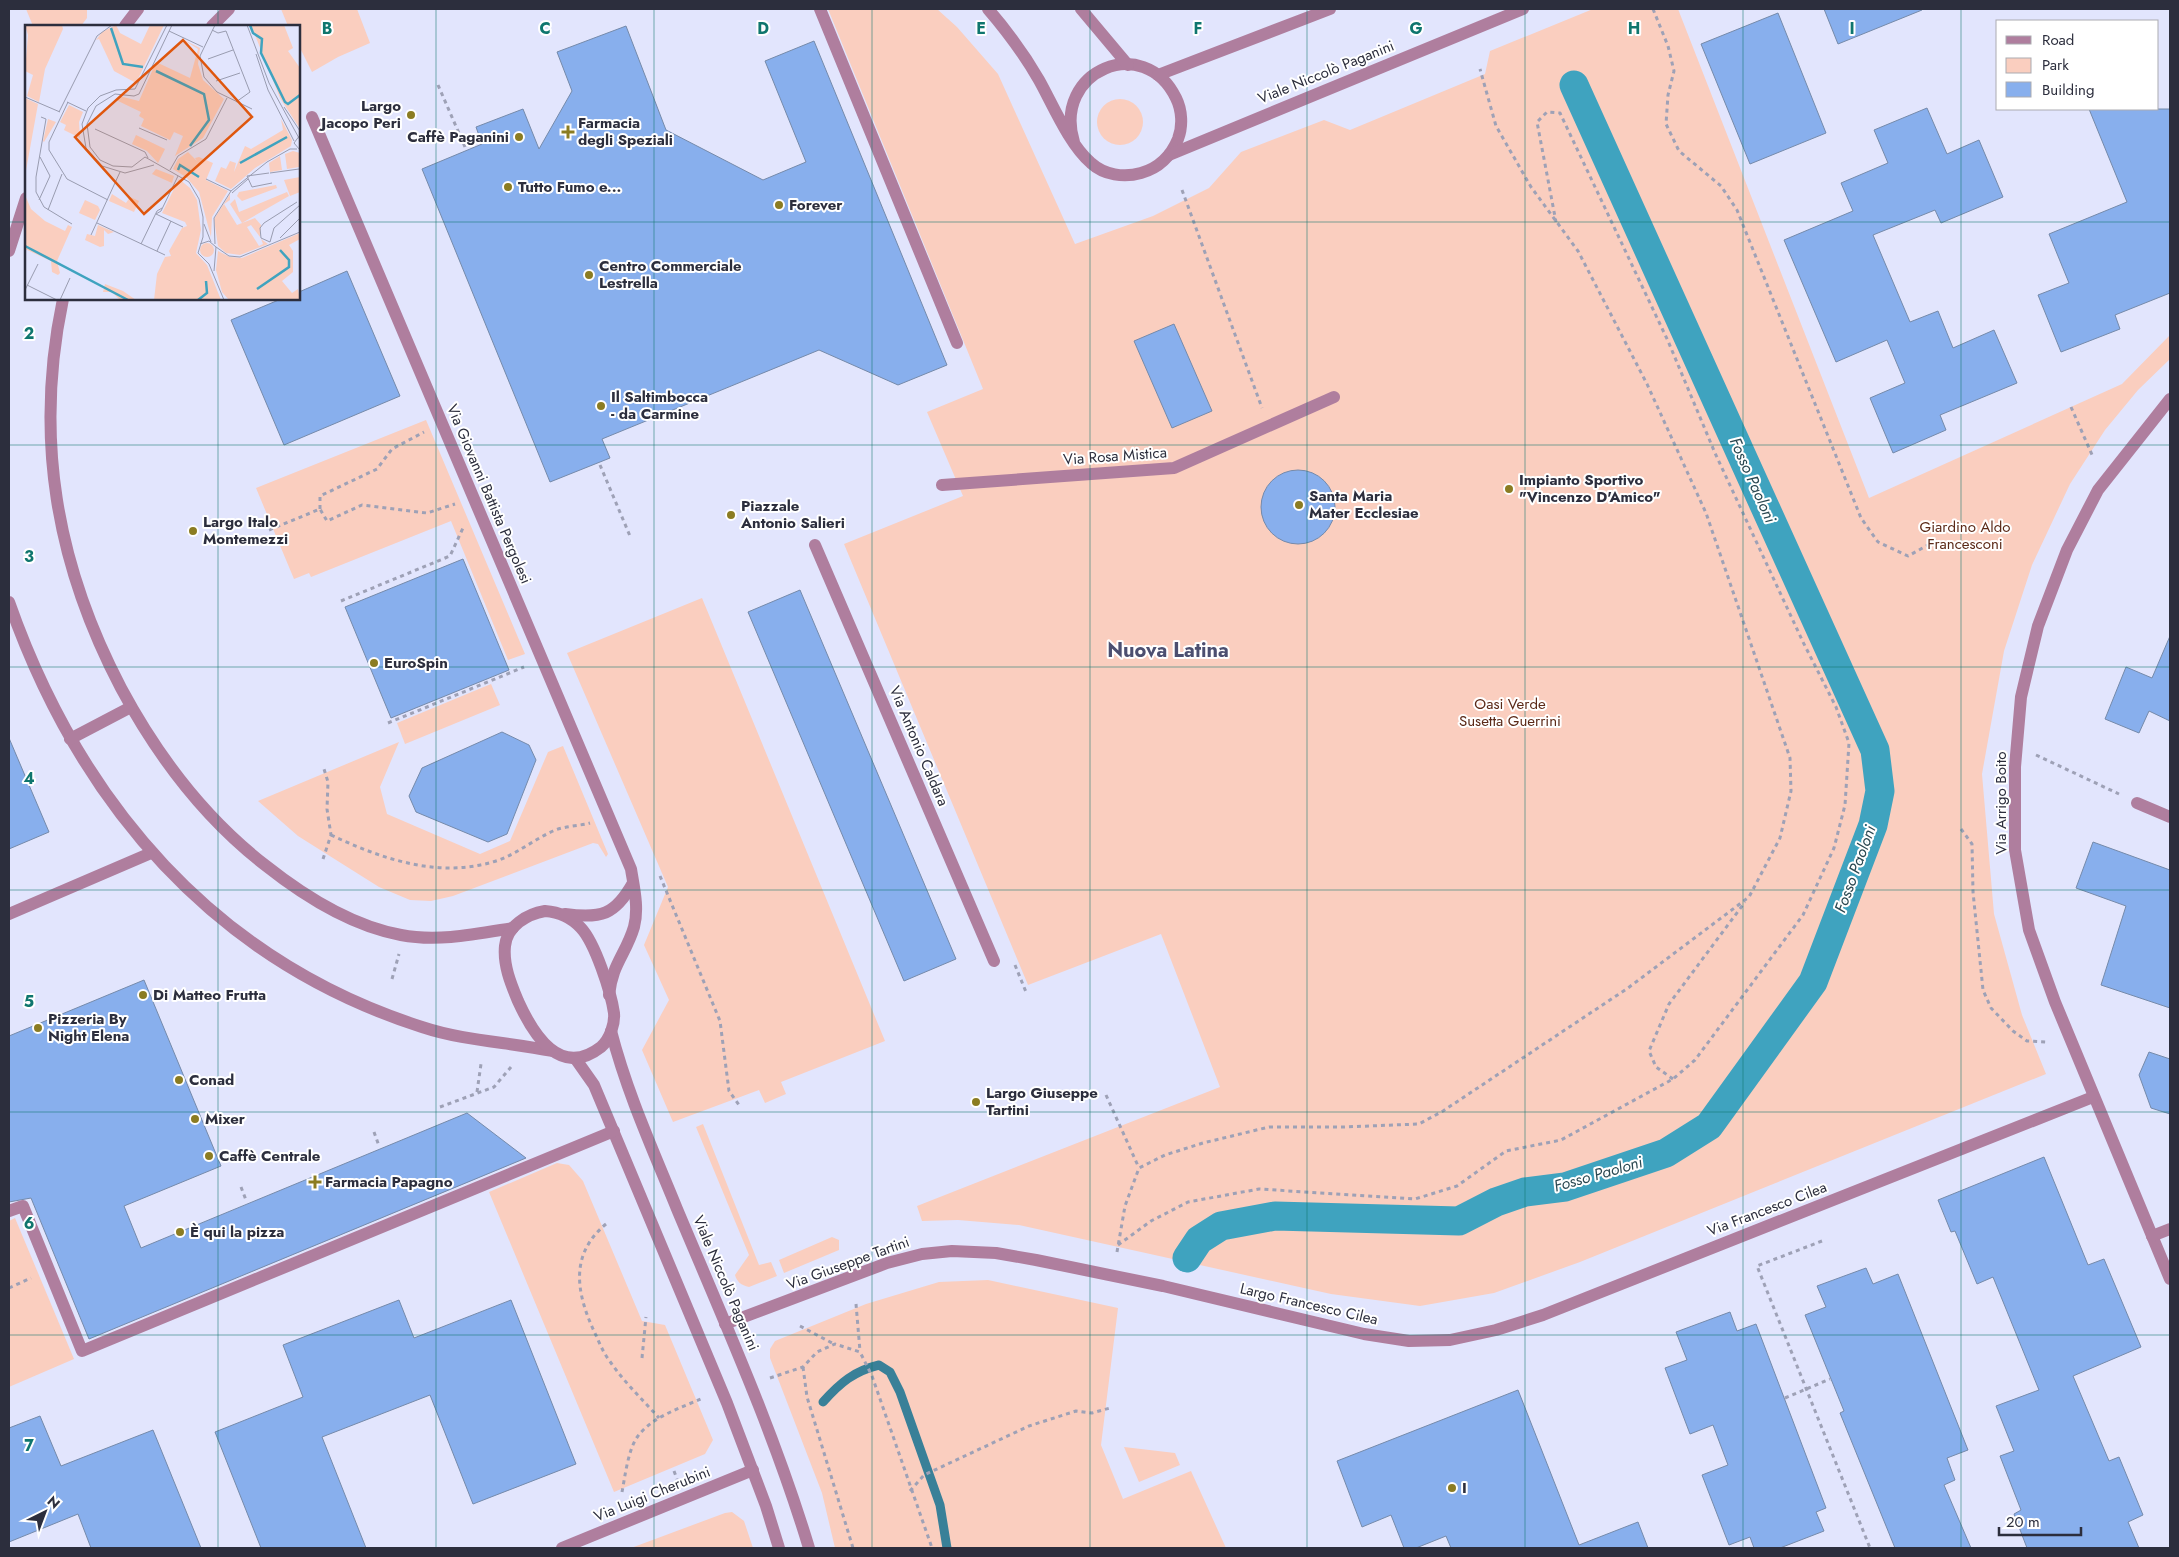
<svg xmlns="http://www.w3.org/2000/svg" width="2179" height="1557" viewBox="0 0 2179 1557" font-family="Jost,sans-serif">
  <style>
    .green { fill: #facebf }
    .lines { fill: none; stroke-linecap: round; stroke-linejoin: round }
    .stream { stroke: #398098; stroke-width: 9 }
    .canal { stroke: #3fa3bf; stroke-width: 29 }
    .building { fill: #88afed; stroke: #758aaa }
    .path { stroke: #9ea1b6; stroke-width: 3; stroke-dasharray: 4 4; stroke-linecap: butt }
    .minor { stroke: #af7e9e; stroke-width: 12 }
    .grid { fill: none; stroke: #0f766e; stroke-width: 1; stroke-opacity: 0.55 }
    .poi-dot { fill: #8b7c22; stroke: #fff; stroke-width: 2 }
    .labels { text-anchor: middle; dominant-baseline: central; stroke-width: 4; stroke-linejoin: round; paint-order: stroke }
    .street-label { font-size: 15px; fill: #2c2e3d; stroke: #fff }
    .poi-label { font-size: 15px; font-weight: bold; fill: #2c2e3d; stroke: #fff; text-anchor: start }
    .park-label { font-size: 15px; fill: #5b2917; stroke: #fff }
    .water-label { font-size: 16px; font-style: italic; fill: #2a4851; stroke: #fff }
    .district-label { font-size: 20px; font-weight: bold; fill: #4c4f70; stroke: #fff }
    .inset-river { fill: none; stroke: #3fa3bf; stroke-width: 2.5 }
    .inset-road { fill: none; stroke: #999cb0; stroke-width: 1 }
    .view { fill: #df570e; fill-opacity: 0.15; stroke: #df570e; stroke-width: 2.5 }
    .inset-edge { fill: none; stroke: #2c2e3d; stroke-width: 2.5 }
    .grid-label { font-size: 16px; text-anchor: middle; font-weight: bold; fill: #0f766e; stroke: #fff; stroke-width: 4; stroke-linejoin: round; paint-order: stroke }
  </style>
  <rect width="100%" height="100%" fill="#e2e5fd"/>
  <g class="green">
    <path d="M26,9h61v9l-6,8h-48z"/>
    <path d="M281,9h76l13,34 -32,14 -26,15 -13,-26v-20h-11z"/>
    <path d="M828,9h109l20,18 41,47 77,170 78,-28 56,-28 32,-36 83,-32 26,10 135,-56 5,-23 103,-42h85l191,489 253,-114 48,-49v24l-32,31 -33,40 -35,54 -38,81 -28,86 -22,123 12,140 28,101 24,59 -466,188 -86,31 -74,13 -89,-12 -312,-69 -61,-5 -36,1 -5,-15 303,-119 -59,-153 -133,51 -184,-441 119,-48 -36,-84 56,-23z"/>
    <circle cx="1120" cy="122" r="23"/>
    <path d="M426,420l99,234 -17,6 -57,-139 -140,56 -2,-4 -15,6 -38,-91z"/>
    <path d="M702,598l183,443 -104,41 5,12 -21,9 -6,-13 -86,32 -31,-72 27,-50 -25,-55 24,-58 -101,-234z"/>
    <path d="M491,684l9,21 -95,39 -8,-21z"/>
    <path d="M399,742l-19,45 7,27 93,40 30,-13 38,-89 15,-6 45,108 -2,3 -8,-13 -5,-1 -140,53 -22,5 -21,-1 -31,-13 -81,-51 -40,-35z"/>
    <path d="M703,1124l56,141 12,-3 6,14 -28,11c-8,-2 -12,-5 -14,-12l14,-20 -53,-128z"/>
    <path d="M557,1163l12,2 14,16 59,140 23,4 48,115 -8,14 -91,38 -125,-300z"/>
    <path d="M15,1218l59,141 -65,28v-166z"/>
    <path d="M832,1237l7,3v10l-55,23 -5,-13z"/>
    <path d="M988,1280l130,28 -17,137 22,54 68,-28 35,77h-391l-13,-55 -52,-135v-9l5,-8 91,-37 73,-22z"/>
    <path d="M1124,1447l51,6 5,12 -41,17z"/>
    <path d="M732,1512l12,9 9,27h-122l94,-35z"/>
  </g>
  <g class="lines">
    <path class="stream" d="M823,1402c17,-19 31,-31 56,-37l11,7 10,20 40,113 7,43"/>
    <path class="canal" d="M1187,1258l12,-18 22,-14 54,-10 184,5 37,-19 29,-10 40,-5 101,-34 43,-27 104,-144 60,-157 7,-34 -5,-41 -301,-665"/>
  </g>
  <g class="building">
    <path d="M1824,9h97l1,1 -84,34z"/>
    <path d="M1778,13l48,120 -76,31 -49,-120z"/>
    <path d="M626,26l40,104 97,50 43,-18 -41,-101 49,-20 133,324 -49,20 -79,-35 -217,89 8,19 -60,24 -128,-313 60,-25 -6,-17 47,-18 16,40 33,-58 -15,-39z"/>
    <path d="M1927,108l20,46 32,-14 24,57 -62,26 -6,-13 -62,25 37,87 28,-11 15,37 41,-18 23,53 -77,32 6,15 -53,23 -23,-55 35,-15 -18,-43 -51,22 -52,-122 69,-29 -12,-28 47,-20 -14,-33z"/>
    <path d="M2089,109h81v184l-55,22 5,14 -59,23 -23,-57 31,-12 -20,-49 78,-32z"/>
    <path d="M347,271l53,125 -116,49 -53,-125 50,-21h18v-7z"/>
    <path d="M1174,324l38,87 -40,17 -38,-87z"/>
    <circle cx="1298" cy="507" r="37"/>
    <path d="M463,559l46,111 -118,48 -46,-111z"/>
    <path d="M800,590l156,369 -52,22 -156,-369z"/>
    <path d="M2170,636v85l-21,-10 -10,22 -34,-14 21,-52 26,11z"/>
    <path d="M502,732l27,13 7,15 -29,74 -19,8 -72,-30 -7,-16 13,-28z"/>
    <path d="M9,738l40,94 -40,17z"/>
    <path d="M2093,842l77,28v138l-69,-23 25,-79 -50,-18z"/>
    <path d="M144,980l77,186 -97,40 17,42 326,-135 59,45 -437,181 -58,-141 -22,4v-166z"/>
    <path d="M2149,1052l21,7v55l-19,-6 -12,-33z"/>
    <path d="M2044,1157l44,108 16,-6 37,88 -68,29 36,85 10,-4 24,58 -15,7 11,26h-112l-13,-34 7,-4 -21,-54 14,-5 -18,-45 43,-16 -46,-113 -16,7 -22,-53 -4,1 -13,-32z"/>
    <path d="M1866,1268l7,16 25,-10 70,176 -21,8 8,22 -11,5 27,63h-76l-55,-135 4,-2 -39,-96 21,-8 -9,-21z"/>
    <path d="M399,1300l15,38 97,-38 65,164 -103,40 -43,-109 -108,42 44,111h-105l-46,-116 88,-35 -20,-52z"/>
    <path d="M1730,1312l7,19 19,-7 70,184 -10,4 8,19 -44,17h-26l-4,-11 -21,8 -27,-70 26,-10 -15,-40 -23,9 -25,-66 22,-8 -11,-28z"/>
    <path d="M1518,1390l61,155 59,-23 10,26h-197l-5,-12 -30,12h-12l-13,-33 -29,12 -25,-66z"/>
    <path d="M40,1416l21,50 92,-36 48,118h-110l-13,-34 -69,28v-114z"/>
  </g>
  <g class="lines">
    <g class="path">
      <path d="M1653,9l15,37 6,25 -6,24 -2,29 13,27 42,35 16,24 124,308 17,24 30,14 31,-17"/>
      <path d="M438,85l27,62"/>
      <path d="M1182,190l80,218"/>
      <path d="M2071,407l22,50"/>
      <path d="M600,465l30,71"/>
      <path d="M320,509v-13l57,-27 15,-20 32,-17"/>
      <path d="M269,530l51,-21 7,12 35,-16 65,8 28,-9"/>
      <path d="M341,601l109,-45 13,-28"/>
      <path d="M388,723l136,-56"/>
      <path d="M2036,755l83,39"/>
      <path d="M1961,829l11,15 1,48 10,98 8,18 22,23 14,10 20,1"/>
      <path d="M331,835c51,24 108,44 165,26 21,-7 37,-21 57,-30 11,-5 26,-5 37,-8"/>
      <path d="M323,859l8,-24 -4,-26 1,-27 -4,-13"/>
      <path d="M660,876l60,145 9,70 10,14"/>
      <path d="M1015,965l11,27"/>
      <path d="M392,979l7,-25"/>
      <path d="M1673,1079l-17,-12 -7,-16 20,-47 76,-102"/>
      <path d="M477,1092l4,-28"/>
      <path d="M1106,1095l33,73"/>
      <path d="M440,1107l54,-20 17,-20"/>
      <path d="M374,1132l5,14"/>
      <path d="M241,1187l5,13"/>
      <path d="M606,1224c-36,30 -30,67 -13,105 5,10 9,22 16,31 14,21 33,39 50,58"/>
      <path d="M1822,1241l-65,25 113,282"/>
      <path d="M1118,1245l33,-24 37,-19 71,-13 156,10 42,-13 49,-35 55,-11 112,-61 22,-19 108,-145 31,-67 11,-43 4,-62 -13,-36 -33,-65 -88,-189 -47,-112 -108,-228 -13,-1 -10,10 19,100"/>
      <path d="M1117,1252l8,-46 14,-38 26,-13 38,-12 66,-16h74l76,-3 24,-13 185,-123 121,-91 31,-59 11,-47 -1,-33 -84,-245 -59,-129 -69,-133 -47,-64 -35,-61 -16,-57"/>
      <path d="M9,1288l22,-10"/>
      <path d="M856,1304l4,47"/>
      <path d="M800,1326l34,18"/>
      <path d="M642,1358l4,-41"/>
      <path d="M803,1367l4,30 46,151"/>
      <path d="M770,1378l33,-11 14,-15 18,-8 25,8 12,24 60,172"/>
      <path d="M1785,1398l45,-19"/>
      <path d="M674,1471l3,8"/>
      <path d="M910,1491l14,-16 105,-49 47,-15 16,2 18,-5"/>
      <path d="M622,1492c3,-15 6,-43 16,-56 14,-19 42,-28 63,-37"/>
    </g>
    <g class="minor">
      <path d="M820,9l137,334"/>
      <path d="M988,9c19,22 36,45 51,71 14,25 30,64 52,83 13,12 33,15 50,10 18,-5 30,-17 37,-34 5,-13 4,-29 -2,-41 -32,-66 -124,-27 -102,44"/>
      <path d="M1081,9l47,56"/>
      <path d="M125,26l13,-17"/>
      <path d="M212,26l17,-17"/>
      <path d="M1158,75l172,-66"/>
      <path d="M312,117l319,752c3,19 8,39 3,58 -8,27 -22,37 -25,68"/>
      <path d="M1169,155l354,-146"/>
      <path d="M9,251l17,-53"/>
      <path d="M63,299c-29,138 -7,265 58,389 37,69 82,129 144,177 39,31 87,61 136,70 37,7 75,-1 112,-7"/>
      <path d="M2170,399l-72,91 -31,60 -29,76 -17,71 -6,70v83l14,80 26,72 115,277"/>
      <path d="M942,485l232,-17 160,-71"/>
      <path d="M815,545l179,416"/>
      <path d="M9,602c71,202 206,359 413,425 42,14 87,15 130,24"/>
      <path d="M70,739l61,-32"/>
      <path d="M2137,803l33,14"/>
      <path d="M545,911c15,1 26,6 36,17 14,15 30,64 33,85 1,11 -4,26 -13,34 -41,32 -68,-13 -83,-46 -7,-17 -15,-36 -13,-55 2,-20 22,-32 40,-35z"/>
      <path d="M9,914l142,-61"/>
      <path d="M565,914c36,5 50,1 68,-31"/>
      <path d="M611,1031c16,62 42,119 66,178 47,112 97,223 132,339"/>
      <path d="M575,1058l19,27 133,318 39,103 13,42"/>
      <path d="M9,1211l14,-5 59,145 532,-220"/>
      <path d="M2152,1236l18,-7"/>
      <path d="M725,1324l162,-61 35,-9 30,-3 44,2 40,7 127,26 201,48 45,7 41,-1 46,-10 47,-15 550,-218"/>
      <path d="M562,1548l191,-78"/>
    </g>
  </g>
  <path class="grid" d="M218,9v17M436,9v1539M654,9v1539M872,9v1539M1090,9v1539M1307,9v1539M1525,9v1539M1743,9v1539M1961,9v1539M9,222h17M299,222h1871M218,299v1249M9,445h2161M9,667h2161M9,890h2161M9,1112h2161M9,1335h2161"/>
  <g class="poi-dot">
    <circle cx="411" cy="115" r="5"/>
    <path d="M565.5 124.5h5v5h5v5h-5v5h-5v-5h-5v-5h5z"/>
    <circle cx="519" cy="137" r="5"/>
    <circle cx="508" cy="187" r="5"/>
    <circle cx="779" cy="205" r="5"/>
    <circle cx="589" cy="275" r="5"/>
    <circle cx="601" cy="406" r="5"/>
    <circle cx="1509" cy="489" r="5"/>
    <circle cx="1299" cy="505" r="5"/>
    <circle cx="731" cy="515" r="5"/>
    <circle cx="193" cy="531" r="5"/>
    <circle cx="374" cy="663" r="5"/>
    <circle cx="143" cy="995" r="5"/>
    <circle cx="38" cy="1028" r="5"/>
    <circle cx="179" cy="1080" r="5"/>
    <circle cx="976" cy="1102" r="5"/>
    <circle cx="195" cy="1119" r="5"/>
    <circle cx="209" cy="1156" r="5"/>
    <path d="M312.5 1174.5h5v5h5v5h-5v5h-5v-5h-5v-5h5z"/>
    <circle cx="180" cy="1232" r="5"/>
    <circle cx="1452" cy="1488" r="5"/>
  </g>
  <g class="labels">
    <g class="street-label">
      <text transform="translate(1326 72) rotate(-22)">Viale Niccolò Paganini</text>
      <text transform="translate(1115 456) rotate(-4)">Via Rosa Mistica</text>
      <text transform="translate(489 494) rotate(67)">Via Giovanni Battista Pergolesi</text>
      <text transform="translate(919 746) rotate(67)">Via Antonio Caldara</text>
      <text transform="translate(2001 803) rotate(-90)">Via Arrigo Boito</text>
      <text transform="translate(1767 1209) rotate(-21)">Via Francesco Cilea</text>
      <text transform="translate(848 1263) rotate(-20)">Via Giuseppe Tartini</text>
      <text transform="translate(726 1283) rotate(67)">Viale Niccolò Paganini</text>
      <text transform="translate(1309 1304) rotate(13)">Largo Francesco Cilea</text>
      <text transform="translate(652 1494) rotate(-22)">Via Luigi Cherubini</text>
    </g>
    <g class="poi-label">
      <text x="401" y="106" text-anchor="end">Largo<tspan x="401" dy="17">Jacopo Peri</tspan></text>
      <text x="578" y="123">Farmacia<tspan x="578" dy="17">degli Speziali</tspan></text>
      <text x="509" y="137" text-anchor="end">Caffè Paganini</text>
      <text x="518" y="187">Tutto Fumo e...</text>
      <text x="789" y="205">Forever</text>
      <text x="599" y="266">Centro Commerciale<tspan x="599" dy="17">Lestrella</tspan></text>
      <text x="611" y="397">Il Saltimbocca<tspan x="611" dy="17">- da Carmine</tspan></text>
      <text x="1519" y="480">Impianto Sportivo<tspan x="1519" dy="17">"Vincenzo D'Amico"</tspan></text>
      <text x="1309" y="496">Santa Maria<tspan x="1309" dy="17">Mater Ecclesiae</tspan></text>
      <text x="741" y="506">Piazzale<tspan x="741" dy="17">Antonio Salieri</tspan></text>
      <text x="203" y="522">Largo Italo<tspan x="203" dy="17">Montemezzi</tspan></text>
      <text x="384" y="663">EuroSpin</text>
      <text x="153" y="995">Di Matteo Frutta</text>
      <text x="48" y="1019">Pizzeria By<tspan x="48" dy="17">Night Elena</tspan></text>
      <text x="189" y="1080">Conad</text>
      <text x="986" y="1093">Largo Giuseppe<tspan x="986" dy="17">Tartini</tspan></text>
      <text x="205" y="1119">Mixer</text>
      <text x="219" y="1156">Caffè Centrale</text>
      <text x="325" y="1182">Farmacia Papagno</text>
      <text x="190" y="1232">È qui la pizza</text>
      <text x="1462" y="1488">I</text>
    </g>
    <g class="park-label">
      <text x="1965" y="527">Giardino Aldo<tspan x="1965" dy="17">Francesconi</tspan></text>
      <text x="1510" y="704">Oasi Verde<tspan x="1510" dy="17">Susetta Guerrini</tspan></text>
    </g>
    <g class="water-label">
      <text transform="translate(1753 480) rotate(66)">Fosso Paoloni</text>
      <text transform="translate(1855 869) rotate(-70)">Fosso Paoloni</text>
      <text transform="translate(1598 1174) rotate(-16)">Fosso Paoloni</text>
    </g>
    <g class="district-label">
      <text x="1168" y="650">Nuova Latina</text>
    </g>
  </g>
  <g transform="translate(25 25)">
    <rect width="275" height="275" fill="#e2e5fd"/>
    <path d="M0,0h37l1,4 -18,40 -6,33 -12,-6 6,-21 -8,-4 3,-36zM91,0l4,8 21,11 9,-19h14l-28,58 -22,-12 -15,-32 -3,1 6,-8zM226,0h33l9,23 -5,3 12,17v61l-20,-31zM157,14l18,9 -2,16 5,16 21,19 -21,39 -28,18 8,-20 -9,-4 -4,8 -29,-14 3,-7 -5,-3 2,-4 -25,-12 3,-4 20,5 17,-39 34,16 8,-29zM0,73l13,6 -13,72zM44,80l14,7 -4,10 1,16 -16,-8 2,-5 -6,-3zM23,94l8,3 -12,20 -1,-1zM256,94l11,21 -1,6 -36,22 -24,21 -16,-8 6,-14 5,2 4,-8 6,2 -2,9 11,-26 6,3 32,-19zM111,110l29,14 -7,14 -11,-12 -15,-7zM268,126l7,2v19l-1,-5 -12,2 -2,-15zM163,127l9,9 -2,-3 4,-1 14,6 -7,17 22,11 -16,26 -1,20 -12,-45 -13,-15 -13,-8 5,-10zM255,131l2,14 -12,2 -1,-9zM131,144l18,7 -2,7 -20,-9zM275,152v15l-10,4 -6,-16zM154,154l11,9 7,12 4,30 -5,23 11,12 14,35h-67l3,-26 8,-17 6,-1 -2,-5 13,-23 5,-2 -2,-4 -23,-9zM251,160l1,3 -35,13 -5,-5 2,-4zM262,167l2,4 -47,27 -12,-19 5,-5 4,13zM87,169l14,9 4,-6 9,4 -5,11 -25,-11zM205,169v6l-6,4 13,21 18,-7 6,7 -1,12 -9,-12 -4,2 12,19 4,-2 -2,-5 7,5 -28,11 -14,-2 -8,-7 -4,-27zM0,170l6,14 14,12 20,10 3,-6 4,2 -15,34 3,12 -2,2 -6,-3 -1,-11 -26,-12zM60,175l13,6 2,4 -5,10 -16,-7zM73,200l16,7 -6,2 -4,-4v16l-4,1 -15,-7 2,-6 8,2zM275,208v6l-11,6 4,6v21l-11,9 10,12 6,-4 2,11h-71l-7,-8 -6,-22 2,-19 12,6 12,1zM175 225a7 7 0 1 1 14 0a7 7 0 1 1-14 0ZM80,259l18,7 13,9h-16l-8,-8h-9z" fill="#facebf"/>
    <path class="inset-river" d="M225,0l3,8 9,6 -1,14 24,49 3,2 12,-9M86,3l12,36 20,3M131,46l48,23 5,26 -19,26M215,138l47,-26M153,145l2,-5 19,12M0,221l103,54M232,264l32,-22v-7l-9,-10M173,275l9,-7 -1,-12"/>
    <path class="inset-road" d="M190,0l-15,31 4,21 13,15 35,17M222,0l22,58 31,57M187,5l6,3 8,-2 24,61 -14,10M144,6l34,16M231,29l12,36 26,51M183,34l25,-9M191,56l24,-8M109,71l-19,-2 -19,12 -9,18 3,23 10,13 13,6 19,1 13,-10 44,25 10,17 4,18v20l-5,16 11,11 15,36M109,71l5,-2 33,-69M0,72l35,15M42,77l19,9M43,77l-19,40v8l18,29 41,21M259,82l16,24M34,87l38,-76 15,-11M16,92l5,2 -10,58v15l8,15 28,17M114,103l28,12M70,104l50,23 3,6M275,110l-6,8 6,7M129,140l-29,8 -23,-7 -16,-18 -4,-24 6,-16 12,-12 16,-6 19,-1 32,-64M145,145l8,-14 28,-17 21,-41M244,148l-22,3 5,11 20,-4M245,148l29,-4M181,154l25,12M207,168l16,-14M14,175l11,-24 -10,-19M272,177l-33,21 -4,5 1,10 9,4 4,-14 26,-23M23,185l14,-36M131,189l5,-3 17,-35M131,189l27,13M72,198l68,32M179,199l7,18M66,210l29,-63M255,213l20,-20M116,219l16,-33 5,-3M175,219l9,-3 7,6 -2,24M190,219l-1,-26 17,-27 36,-29 23,-13h7M191,222l13,9 11,1 60,-25M132,226l14,-30M2,260l30,15M0,265l13,-26M35,275l10,-22"/>
    <path class="view" d="M158,15l69,77 -108,97 -69,-77z"/>
    <rect width="275" height="275" class="inset-edge"/>
  </g>
  <g class="grid-label">
    <text x="327" y="34">B</text>
    <text x="545" y="34">C</text>
    <text x="763" y="34">D</text>
    <text x="981" y="34">E</text>
    <text x="1198" y="34">F</text>
    <text x="1416" y="34">G</text>
    <text x="1634" y="34">H</text>
    <text x="1852" y="34">I</text>
    <text x="29" y="339">2</text>
    <text x="29" y="562">3</text>
    <text x="29" y="784">4</text>
    <text x="29" y="1007">5</text>
    <text x="29" y="1229">6</text>
    <text x="29" y="1451">7</text>
  </g>
  <rect width="2179" height="1557" fill="none" stroke="#2c2e3d" stroke-width="20"/>
  <rect x="1996" y="20" width="162" height="90" fill="#ffffff" stroke="#ababb1"/>
  <rect x="2006" y="36" width="25" height="8" fill="#af7e9e" stroke="#ababb1"/>
  <text x="2042" y="45" font-size="15" fill="#2c2e3d">Road</text>
  <rect x="2006" y="58" width="25" height="15" fill="#facebf" stroke="#ababb1"/>
  <text x="2042" y="70" font-size="15" fill="#2c2e3d">Park</text>
  <rect x="2006" y="82" width="25" height="15" fill="#88afed" stroke="#ababb1"/>
  <text x="2042" y="95" font-size="15" fill="#2c2e3d">Building</text>
  <g transform="translate(45 1512) rotate(42)" stroke="#ffffff" stroke-width="4" paint-order="stroke">
  <path d="M0-4L9 19L0 12L-9 19Z" fill="#2c2e3d"/>
  <text y="-8" font-size="14" font-weight="bold" text-anchor="middle" fill="#2c2e3d">N</text>
  </g>
  <path d="M1999 1527v8h82v-8" fill="none" stroke="#2c2e3d" stroke-width="2.5"/>
  <text x="2006" y="1527" font-size="15" fill="#2c2e3d" stroke="#ffffff" stroke-width="4" paint-order="stroke">20 m</text>
</svg>
